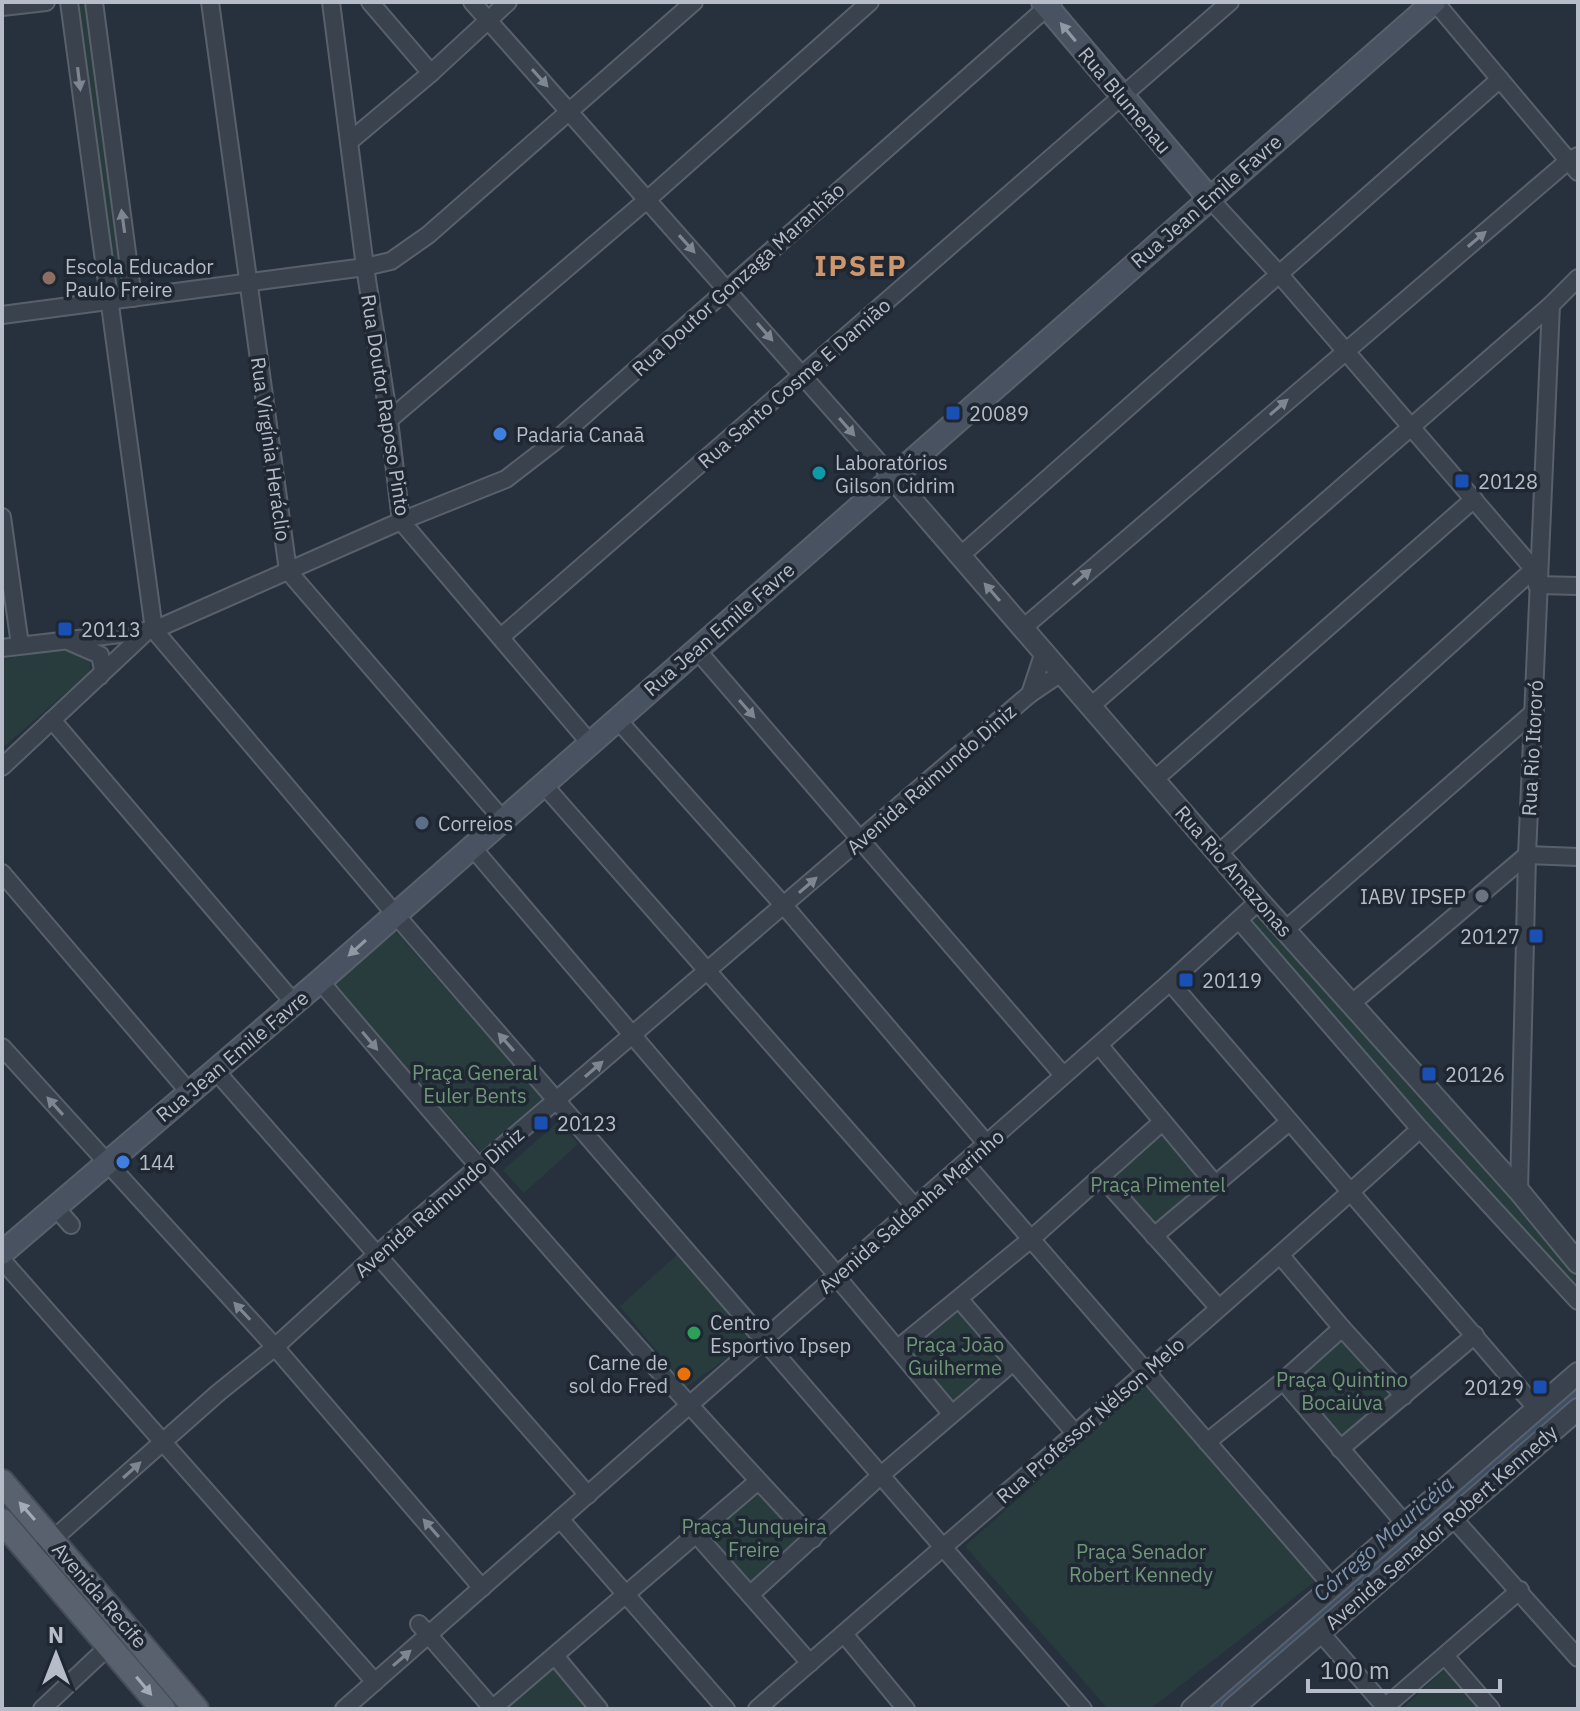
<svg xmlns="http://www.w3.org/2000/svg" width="1580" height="1711" viewBox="0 0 1580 1711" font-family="'IBM Plex Sans',sans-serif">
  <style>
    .green { fill: #283c3e }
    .water { fill: #3d4e65 }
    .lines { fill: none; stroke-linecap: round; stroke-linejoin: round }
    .minor-casing { stroke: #58606b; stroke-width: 20 }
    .tertiary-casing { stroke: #58606b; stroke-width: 24 }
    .secondary-casing { stroke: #58606b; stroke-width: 26 }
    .primary-casing { stroke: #434b56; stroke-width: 28 }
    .minor { stroke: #3a424d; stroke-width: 16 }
    .tertiary { stroke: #3a424d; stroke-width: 20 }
    .secondary { stroke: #495260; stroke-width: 22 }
    .primary { stroke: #58616d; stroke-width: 24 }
    .oneway { fill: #9098a4 }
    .oneway2 { fill: #7e8691 }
    .oneway3 { fill: #a3abb6 }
    .education-dot { fill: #8d6e63; stroke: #1f2732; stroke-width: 3 }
    .transit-dot { fill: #1a4fb4; stroke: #1f2732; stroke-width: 3 }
    .shop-dot { fill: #3f7fe0; stroke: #1f2732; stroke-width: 3 }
    .culture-dot { fill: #0f9aa8; stroke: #1f2732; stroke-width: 3 }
    .service-dot { fill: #5c6f8a; stroke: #1f2732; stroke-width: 3 }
    .worship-dot { fill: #6b7280; stroke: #1f2732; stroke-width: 3 }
    .leisure-dot { fill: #2e9e5b; stroke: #1f2732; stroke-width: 3 }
    .food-dot { fill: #e8710a; stroke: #1f2732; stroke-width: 3 }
    .labels { text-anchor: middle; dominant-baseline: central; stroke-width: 7; stroke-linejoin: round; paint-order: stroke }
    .street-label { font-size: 20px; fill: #b6bdc8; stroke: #1f2732 }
    .poi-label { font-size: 20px; fill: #b6bdc8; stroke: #1f2732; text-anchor: start }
    .park-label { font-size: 20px; fill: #6f9778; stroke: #1f2732 }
    .water-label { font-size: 22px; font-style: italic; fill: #8094ad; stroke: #1f2732 }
    .district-label { font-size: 28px; font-weight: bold; letter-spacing: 2px; fill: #cd966d; stroke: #1f2732 }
  </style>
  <rect width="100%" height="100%" fill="#27303d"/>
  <g class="green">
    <path d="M87,4l44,290 -18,4 -40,-292z"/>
    <path d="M67,649h15l8,9v14l-88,76v-89z"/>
    <path d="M1261,908l317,363v21l-155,-167 -176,-204z"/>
    <path d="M396,932l146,166 -60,55 -149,-169z"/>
    <path d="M559,1121l19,23 -54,49 -21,-23z"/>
    <path d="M1162,1128l54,65 -58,48 -56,-61z"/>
    <path d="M679,1253l73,82 -29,26 -37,26 -66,-81z"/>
    <path d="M960,1303l49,59 -59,44 -47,-54z"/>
    <path d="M1344,1334l57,64 -60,52 -55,-64z"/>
    <path d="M1145,1386l172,194 -167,129h-42l-143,-163z"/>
    <path d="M758,1487l48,53 -57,49 -47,-54z"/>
    <path d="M556,1663l37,46h-94z"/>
    <path d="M1446,1668l36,41h-80z"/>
  </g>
  <path class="water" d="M1578,1382v16l-360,311h-14z"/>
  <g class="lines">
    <defs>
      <g id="minor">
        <path d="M69,2l85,628"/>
        <path d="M94,2l39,296"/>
        <path d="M210,2l78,569 215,249"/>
        <path d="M331,2l34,265 24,153 12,101 189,222"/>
        <path d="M370,2l61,71"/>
        <path d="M472,2l420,475"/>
        <path d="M1435,2l143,170"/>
        <path d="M2,7l44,-5"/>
        <path d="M350,141l81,-68 77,-71"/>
        <path d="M1209,198l71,77 257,298"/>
        <path d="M2,315l363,-48 26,-6 37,-26 266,-233"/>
        <path d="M389,420l259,-221 222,-197"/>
        <path d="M2,517l18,128"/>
        <path d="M960,556l540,-477"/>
        <path d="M1537,585l41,1"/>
        <path d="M1023,628l545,-467 10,-5"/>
        <path d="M154,630l241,284 688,795"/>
        <path d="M501,637l729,-635"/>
        <path d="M70,642l30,13 3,15 -3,6"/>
        <path d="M2,648l152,-18 247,-109 105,-42 48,-37 499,-440"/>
        <path d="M696,649l367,426"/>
        <path d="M1030,694l14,-42"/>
        <path d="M1091,706l460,-401 27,-27"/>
        <path d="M617,719l176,197 194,228"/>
        <path d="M52,720l242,283"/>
        <path d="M2,767l143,-134"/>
        <path d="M1154,780l320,-281"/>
        <path d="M543,784l372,423"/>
        <path d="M472,847l365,428"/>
        <path d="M1219,853l315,-284"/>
        <path d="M2,873l187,219"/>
        <path d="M1239,920l181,209 158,172"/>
        <path d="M1285,930l250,-219"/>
        <path d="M320,981c160,189 323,377 493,558"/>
        <path d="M1170,982l368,428"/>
        <path d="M1351,1004l176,-149 51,2"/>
        <path d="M1099,1045l116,139"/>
        <path d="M2,1047l273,300 207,241"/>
        <path d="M215,1070l373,425"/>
        <path d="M965,1163l368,424"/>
        <path d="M1101,1176l117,131"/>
        <path d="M1519,1191l8,-336 24,-550"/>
        <path d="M55,1207l16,18"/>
        <path d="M1154,1236l135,-114"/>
        <path d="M1281,1256l61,72 62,68"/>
        <path d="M2,1260l373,422"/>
        <path d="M836,1276l115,137"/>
        <path d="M960,1300l115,133"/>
        <path d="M897,1349l134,-110 131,-117"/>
        <path d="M1283,1381l123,144"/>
        <path d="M1207,1442l76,-61 59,-53"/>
        <path d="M1340,1449l135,-114"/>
        <path d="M1453,1518l125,140"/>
        <path d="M560,1519l166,190"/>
        <path d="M696,1534l114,129"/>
        <path d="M33,1557l185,-164 57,-46 102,-93 580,-498 73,-62 31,-21"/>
        <path d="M751,1594l129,-118 133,-114"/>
        <path d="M419,1624l74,85"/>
        <path d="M1320,1632l67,77"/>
        <path d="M844,1634l62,75"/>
        <path d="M555,1656l44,53"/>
        <path d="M1446,1657l45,52"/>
        <path d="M1385,1707l135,-117"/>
        <path d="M42,1709l67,-63"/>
        <path d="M344,1709l826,-727 89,-81"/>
        <path d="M492,1709l266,-228"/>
        <path d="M757,1709c221,-194 446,-382 663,-580"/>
      </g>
      <g id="tertiary">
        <path d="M892,477l367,424 260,290 59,72"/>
        <path d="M1192,1709l386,-336"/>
        <path d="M1232,1709l346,-300"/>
      </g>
      <g id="secondary">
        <path d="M1043,2l166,196"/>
        <path d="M2,1253l318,-272 1114,-979"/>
      </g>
      <g id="primary">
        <path d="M2,1482l194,227"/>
        <path d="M2,1521l161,188"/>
      </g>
    </defs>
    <use href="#minor" class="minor-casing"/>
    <use href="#tertiary" class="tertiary-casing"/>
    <use href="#secondary" class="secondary-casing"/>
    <use href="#primary" class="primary-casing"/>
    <use href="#minor" class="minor"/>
    <use href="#tertiary" class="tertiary"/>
    <use href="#secondary" class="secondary"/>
    <use href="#primary" class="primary"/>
  </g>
  <defs><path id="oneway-solid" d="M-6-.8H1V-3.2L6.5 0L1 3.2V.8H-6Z" transform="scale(2)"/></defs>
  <g class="oneway">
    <use href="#oneway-solid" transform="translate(1068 32) rotate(-130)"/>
    <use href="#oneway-solid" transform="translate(357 948) rotate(138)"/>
  </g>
  <g class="oneway2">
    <use href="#oneway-solid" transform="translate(540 78) rotate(48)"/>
    <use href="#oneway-solid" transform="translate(79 79) rotate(83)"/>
    <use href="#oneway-solid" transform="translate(123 221) rotate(-98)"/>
    <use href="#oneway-solid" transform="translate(1477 239) rotate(-40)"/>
    <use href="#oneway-solid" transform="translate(687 244) rotate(48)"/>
    <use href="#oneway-solid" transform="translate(765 332) rotate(49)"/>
    <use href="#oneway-solid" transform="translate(1279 407) rotate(-41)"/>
    <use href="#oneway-solid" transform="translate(847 427) rotate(49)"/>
    <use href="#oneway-solid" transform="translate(1082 577) rotate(-41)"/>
    <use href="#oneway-solid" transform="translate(992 592) rotate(-131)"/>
    <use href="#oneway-solid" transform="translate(747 709) rotate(49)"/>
    <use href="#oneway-solid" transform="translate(808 885) rotate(-41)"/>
    <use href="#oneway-solid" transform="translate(370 1041) rotate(50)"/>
    <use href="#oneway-solid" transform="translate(506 1042) rotate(-131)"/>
    <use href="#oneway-solid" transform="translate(594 1069) rotate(-41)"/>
    <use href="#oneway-solid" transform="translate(55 1106) rotate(-132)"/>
    <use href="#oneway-solid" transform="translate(242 1311) rotate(-133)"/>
    <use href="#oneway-solid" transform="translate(132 1470) rotate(-42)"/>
    <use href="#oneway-solid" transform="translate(431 1528) rotate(-131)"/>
    <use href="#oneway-solid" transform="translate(402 1658) rotate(-41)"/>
  </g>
  <g class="oneway3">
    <use href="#oneway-solid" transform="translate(27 1511) rotate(-131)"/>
    <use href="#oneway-solid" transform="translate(144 1686) rotate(50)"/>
  </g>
  <circle class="education-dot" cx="49" cy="278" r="8"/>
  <g class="transit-dot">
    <rect x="945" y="405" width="16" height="16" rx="4"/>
    <rect x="1454" y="473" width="16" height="16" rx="4"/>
    <rect x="57" y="621" width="16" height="16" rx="4"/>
    <rect x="1528" y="928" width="16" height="16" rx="4"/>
    <rect x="1178" y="972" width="16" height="16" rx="4"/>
    <rect x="1421" y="1066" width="16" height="16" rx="4"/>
    <rect x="533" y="1115" width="16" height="16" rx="4"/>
    <rect x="1532" y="1379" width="16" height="16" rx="4"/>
  </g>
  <g class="shop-dot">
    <circle cx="500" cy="434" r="8"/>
    <circle cx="123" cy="1162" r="8"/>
  </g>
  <circle class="culture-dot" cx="819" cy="473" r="8"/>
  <circle class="service-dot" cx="422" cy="823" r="8"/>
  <circle class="worship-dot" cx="1482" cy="896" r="8"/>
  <circle class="leisure-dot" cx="694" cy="1333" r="8"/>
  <circle class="food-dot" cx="684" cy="1374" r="8"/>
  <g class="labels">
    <g class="street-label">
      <text transform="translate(1125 100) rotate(50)">Rua Blumenau</text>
      <text transform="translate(1206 201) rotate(-41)">Rua Jean Emile Favre</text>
      <text transform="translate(738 279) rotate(-42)">Rua Doutor Gonzaga Maranhão</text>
      <text transform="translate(794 383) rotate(-41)">Rua Santo Cosme E Damião</text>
      <text transform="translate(386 405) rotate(81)">Rua Doutor Raposo Pinto</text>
      <text transform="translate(271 449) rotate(82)">Rua Virgínia Heráclio</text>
      <text transform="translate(719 629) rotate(-41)">Rua Jean Emile Favre</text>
      <text transform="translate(1532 748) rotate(-87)">Rua Rio Itororó</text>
      <text transform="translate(931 779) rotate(-41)">Avenida Raimundo Diniz</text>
      <text transform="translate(1234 871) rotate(49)">Rua Rio Amazonas</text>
      <text transform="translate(232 1056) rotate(-40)">Rua Jean Emile Favre</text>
      <text transform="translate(439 1202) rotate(-41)">Avenida Raimundo Diniz</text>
      <text transform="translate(911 1211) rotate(-41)">Avenida Saldanha Marinho</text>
      <text transform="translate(1090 1420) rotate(-41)">Rua Professor Nélson Melo</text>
      <text transform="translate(1441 1527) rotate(-41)">Avenida Senador Robert Kennedy</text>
      <text transform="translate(100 1595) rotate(49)">Avenida Recife</text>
    </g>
    <g class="poi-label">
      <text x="65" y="266">Escola Educador<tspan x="65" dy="23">Paulo Freire</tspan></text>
      <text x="969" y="413">20089</text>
      <text x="516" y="434">Padaria Canaã</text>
      <text x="835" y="462">Laboratórios<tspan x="835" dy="23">Gilson Cidrim</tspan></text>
      <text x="1478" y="481">20128</text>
      <text x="81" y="629">20113</text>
      <text x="438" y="823">Correios</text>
      <text x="1466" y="896" text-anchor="end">IABV IPSEP</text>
      <text x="1520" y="936" text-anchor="end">20127</text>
      <text x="1202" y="980">20119</text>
      <text x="1445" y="1074">20126</text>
      <text x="557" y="1123">20123</text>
      <text x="139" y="1162">144</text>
      <text x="710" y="1322">Centro<tspan x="710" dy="23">Esportivo Ipsep</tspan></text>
      <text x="668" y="1362" text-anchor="end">Carne de<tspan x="668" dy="23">sol do Fred</tspan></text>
      <text x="1524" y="1387" text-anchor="end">20129</text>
    </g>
    <g class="park-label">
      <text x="475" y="1072">Praça General<tspan x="475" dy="23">Euler Bents</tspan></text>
      <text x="1158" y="1184">Praça Pimentel</text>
      <text x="955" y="1344">Praça João<tspan x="955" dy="23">Guilherme</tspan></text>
      <text x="1342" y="1379">Praça Quintino<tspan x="1342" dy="23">Bocaiúva</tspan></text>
      <text x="754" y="1526">Praça Junqueira<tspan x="754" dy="23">Freire</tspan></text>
      <text x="1141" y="1551">Praça Senador<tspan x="1141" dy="23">Robert Kennedy</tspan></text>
    </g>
    <g class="water-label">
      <text transform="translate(1383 1538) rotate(-41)">Córrego Mauricéia</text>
    </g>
    <g class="district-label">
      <text x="861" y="265">IPSEP</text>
    </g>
  </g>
  <rect width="1580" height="1711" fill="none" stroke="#b6bdc8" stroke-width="8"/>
  <g transform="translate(56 1655)" stroke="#1f2732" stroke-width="6" paint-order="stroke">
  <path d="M0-6L14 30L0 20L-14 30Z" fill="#b6bdc8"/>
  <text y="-12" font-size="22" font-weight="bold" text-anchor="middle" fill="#b6bdc8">N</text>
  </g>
  <path d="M1308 1679v12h192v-12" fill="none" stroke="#b6bdc8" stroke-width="4"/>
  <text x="1320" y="1679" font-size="24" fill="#b6bdc8" stroke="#1f2732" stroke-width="6" paint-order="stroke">100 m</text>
</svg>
